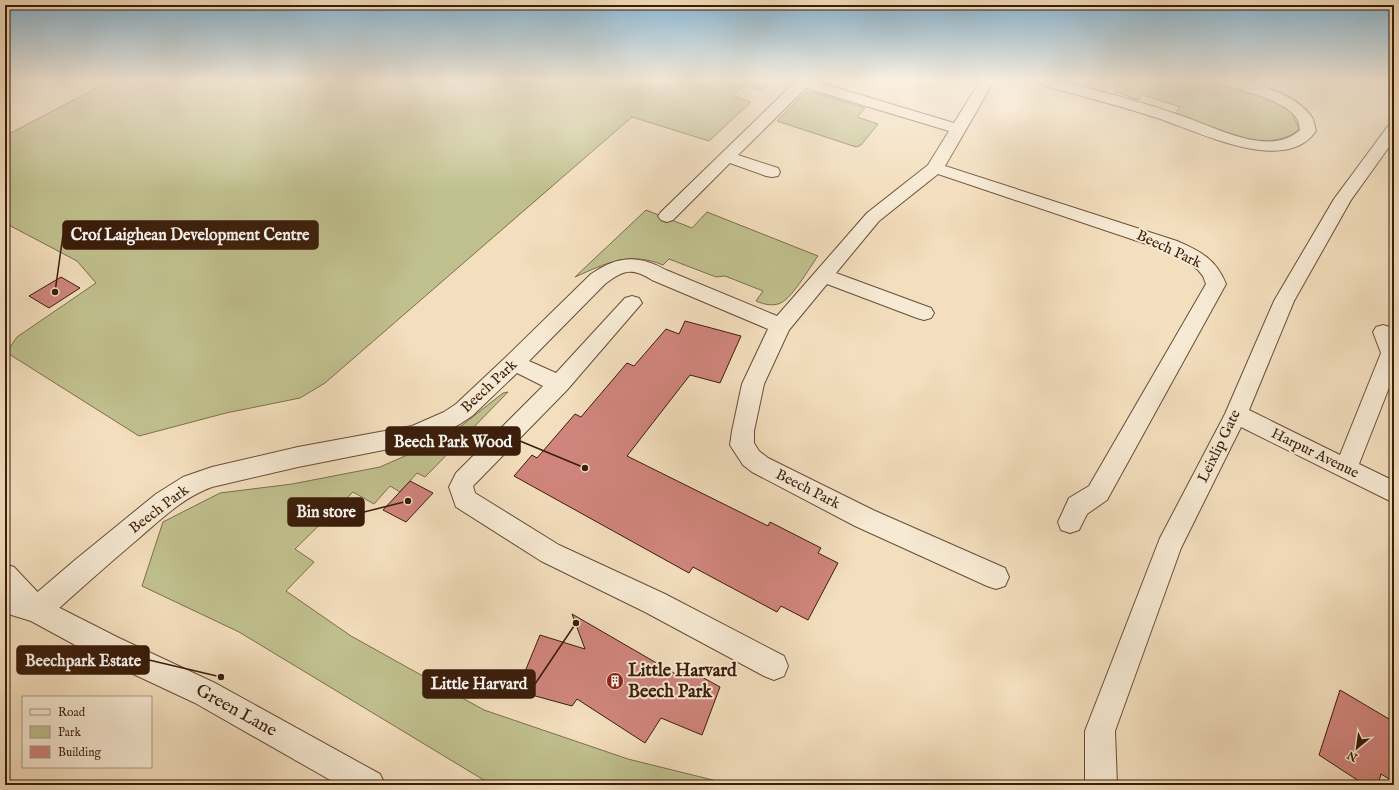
<svg xmlns="http://www.w3.org/2000/svg" width="1399" height="790" viewBox="0 0 1399 790" font-family="'IM FELL English',serif">
  <style>
    .green { fill: #c0c08e; stroke: #7d6e4c }
    .building { fill: #d0857c; stroke: #3a1d0a }
    .lines { fill: none; stroke-linecap: round; stroke-linejoin: round }
    .minor-casing { stroke: #684d37; stroke-width: 2 }
    .tertiary-casing { stroke: #684d37; stroke-width: 2 }
    .minor { fill: #f7ead4; fill-rule: evenodd }
    .tertiary { fill: #f7ead4; fill-rule: evenodd }
    .labels { text-anchor: middle; dominant-baseline: central; stroke-width: 4; stroke-linejoin: round; paint-order: stroke }
    .street-label { font-size: 15px; fill: #3a1d0a; stroke: #f7ead4 }
    .near-poi-label { font-size: 18px; font-weight: bold; fill: #3a1d0a; stroke: #f7ead4; text-anchor: start }
    .near-street-label { font-size: 18px; fill: #3a1d0a; stroke: #f7ead4 }
    .leader { fill: none; stroke: #3a1d0a; stroke-width: 1.5 }
    .callout-dot { fill: #3a1d0a; stroke: #f7ead4; stroke-width: 1.5 }
    .callout { fill: #3a1d0a; stroke: #3a1d0a; stroke-width: 1.5 }
    .callout-label { font-size: 16px; text-anchor: middle; font-weight: bold; fill: #fff }
  </style>
  <rect width="100%" height="100%" fill="#f3debd"/>
  <filter id="stains"><feTurbulence type="fractalNoise" baseFrequency=".005" numOctaves="4"/><feColorMatrix values="0 0 0 0 .2 0 0 0 0 .09 0 0 0 0 .02 0 0 0 .5 -.17"/></filter>
  <radialGradient id="worn" r=".72"><stop offset=".6" stop-color="#630" stop-opacity="0"/><stop offset="1" stop-color="#630" stop-opacity=".3"/></radialGradient>
  <g class="green">
    <path d="M110,81h663l-11,10 -18,-6 -11,11 18,6 -42,39 -77,-24 -307,266 -25,15 -74,15 -87,23 -130,-82 1,-7 7,-10 79,-54 -19,-22 -72,-38v-87z"/>
    <path d="M1116,81l25,1 2,-1h23l1,1 32,4 -1,-5h5l57,13 30,15 9,20c-32,29 -90,-3 -124,-16l5,-6 -37,-12 -5,5 -22,-8z"/>
    <path d="M811,92l54,16 -8,9 21,7 -17,21 -5,2 -79,-26 28,-28z"/>
    <path d="M646,210l46,18 15,-16 111,44c-9,12 -27,45 -40,48 -8,2 -15,0 -22,-3l7,-10 -38,-15 -9,1 -47,-18 -6,6c-34,-14 -56,-2 -88,12z"/>
    <path d="M508,392l-83,85 -8,-4 -17,19 -10,-6 -16,18 -21,-12 -58,57 19,13 -28,29 65,45 133,74 144,49 105,26h-241l-253,-153 -97,-46 21,-64 57,-29 72,-9 88,-17 25,-11 51,-26 47,-37z"/>
  </g>
  <g class="building">
    <path d="M61,277l19,11 -31,20 -20,-12z"/>
    <path d="M685,321l56,15 -21,47 -30,-8 -63,81 141,70 2,-4 51,26 -3,5 20,10 -30,57 -27,-14 -4,6 -84,-45 -4,6 -175,-97 18,-21 5,3 38,-44 6,3 46,-54 7,3 32,-37 13,5z"/>
    <path d="M410,481l23,12 -27,29 -23,-12z"/>
    <path d="M572,614l107,62 5,-9 36,20 -18,48 -41,-17 -16,25 -68,-44 -5,7 -55,-15 23,-56 45,14z"/>
    <path d="M1340,690l54,32v60l-13,-8 -3,11h-13l-46,-30z"/>
  </g>
  <g class="lines">
    <defs>
      <g id="minor">
        <path d="M796,81h18l140,42 26,-42h14l-49,85 232,75c23,10 39,18 49,43l-119,216 -20,14 -8,16 -9,3 -9,-3 -3,-8 11,-24 20,-12 117,-202 -3,-8 -5,-6 -10,-8 -24,-12 -226,-76 -59,47 -43,52 95,35 3,5 -3,5 -7,2 -7,-2 -90,-34 -38,46 -25,54 -10,47v12l5,8 9,7 105,52 132,58 4,9 -4,9 -9,3 -9,-3 -132,-60 -103,-54 -9,-7 -13,-20 2,-14 10,-47 26,-55 -116,-49c-20,-13 -29,-10 -47,4l-76,77 27,12 69,-75 7,-2 7,2 3,5 -75,87 -94,96 2,7 84,52 106,49 119,62 4,10 -4,10 -10,4 -10,-4 -119,-64 -104,-51 -85,-54 -7,-20 7,-14 87,-87 -26,-13 -45,43 -12,8 -36,18 -126,25 -86,20c-28,10 -51,32 -74,52 -31,26 -61,53 -91,80l-10,4 -10,-4 -4,-9 4,-9 48,-41 81,-66 27,-17 29,-10 86,-20 114,-21 32,-14 12,-8 50,-47 85,-83c26,-18 47,-20 75,-4l111,46 90,-103 61,-48 21,-34 -143,-43 -68,67 40,13 2,4 -2,4 -6,1 -6,-1 -36,-13 -57,57 -6,2 -6,-2 -3,-4 3,-4z"/>
        <path d="M1035,81c23,-3 46,5 68,11 26,7 51,14 76,23 33,10 90,44 121,15 -1,-3 -1,-7 -2,-9 -9,-21 -61,-32 -81,-37l-2,-3c28,-4 82,11 98,38 1,3 2,8 3,12 -32,47 -124,-3 -165,-15 -38,-12 -76,-22 -114,-32z"/>
        <path d="M1394,124v16l-43,60 -57,101 -45,109 91,45 41,-102 -8,-21 3,-5 7,-2 7,2 4,6v42l-35,89 35,17v22l-153,-76 -60,121 -66,183 2,54h-32v-54l75,-193 65,-124 49,-113 60,-102 54,-73z"/>
      </g>
      <path id="tertiary" d="M5,564l9,3 32,34 73,37 96,45 165,91 5,11h-46l-144,-82 -96,-45 -68,-37 -26,-8z"/>
    </defs>
    <use href="#minor" class="minor-casing"/>
    <use href="#tertiary" class="tertiary-casing"/>
    <use href="#minor" class="minor"/>
    <use href="#tertiary" class="tertiary"/>
  </g>
  <linearGradient id="sky" x2="0" y2="1"><stop stop-color="#89b7d4"/><stop offset="0.42" stop-color="#faf0e1"/><stop offset="1" stop-color="#faf0e1" stop-opacity="0"/></linearGradient>
  <rect width="1399" height="191" fill="url(#sky)"/>
  <defs>
    <symbol id="building-disc" viewBox="-11 -11 22 22"><circle r="9.5" fill="#8f2418" stroke="#f7ead4"/><path d="M-4-6H4V6H1V3H-1V6H-4ZM-2.5-4.3h1.7v1.8h-1.7ZM.8-4.3h1.7v1.8H.8ZM-2.5-1h1.7V.8h-1.7ZM.8-1h1.7V.8H.8Z" fill="#fff"/></symbol>
  </defs>
  <g fill-rule="evenodd">
    <use href="#building-disc" x="605" y="671" width="20" height="20"/>
  </g>
  <g class="labels">
    <g class="street-label">
      <text transform="translate(1169 249) rotate(25)">Beech Park</text>
      <text transform="translate(489 386) rotate(-43)">Beech Park</text>
      <text transform="translate(1219 446) rotate(-64)">Leixlip Gate</text>
      <text transform="translate(1315 453) rotate(26)">Harpur Avenue</text>
      <text transform="translate(808 489) rotate(27)">Beech Park</text>
      <text transform="translate(159 509) rotate(-37)">Beech Park</text>
    </g>
    <g class="near-poi-label">
      <text x="628" y="671">Little Harvard<tspan x="628" dy="21">Beech Park</tspan></text>
    </g>
    <g class="near-street-label">
      <text transform="translate(236 711) rotate(29)">Green Lane</text>
    </g>
  </g>
  <path class="leader" d="M55 292L63 235M585 468L520 441M408 501L364 512M221 677L149 660M576 623L535 684"/>
  <g class="callout-dot">
    <circle cx="55" cy="292" r="4"/>
    <circle cx="585" cy="468" r="4"/>
    <circle cx="408" cy="501" r="4"/>
    <circle cx="221" cy="677" r="4"/>
    <circle cx="576" cy="623" r="4"/>
  </g>
  <g class="callout">
    <rect x="63" y="221" width="255" height="28" rx="4"/>
    <rect x="386" y="427" width="134" height="28" rx="4"/>
    <rect x="288" y="498" width="76" height="28" rx="4"/>
    <rect x="17" y="646" width="132" height="28" rx="4"/>
    <rect x="423" y="670" width="112" height="28" rx="4"/>
  </g>
  <g class="callout-label">
    <text x="190" y="240">Croí Laighean Development Centre</text>
    <text x="453" y="447">Beech Park Wood</text>
    <text x="326" y="517">Bin store</text>
    <text x="83" y="666">Beechpark Estate</text>
    <text x="479" y="689">Little Harvard</text>
  </g>
  <rect width="1399" height="790" fill="none" stroke="#f3debd" stroke-width="20"/>
  <rect x="6" y="6" width="1387" height="778" fill="none" stroke="#3a1d0a" stroke-width="2"/>
  <rect x="10" y="10" width="1379" height="770" fill="none" stroke="#3a1d0a"/>
  <rect x="22" y="696" width="130" height="72" fill="#f7ead4" stroke="#ab9883"/>
  <rect x="30" y="709" width="20" height="6" fill="#f7ead4" stroke="#ab9883"/>
  <text x="58" y="716" font-size="12" fill="#3a1d0a">Road</text>
  <rect x="30" y="726" width="20" height="12" fill="#c0c08e" stroke="#ab9883"/>
  <text x="58" y="736" font-size="12" fill="#3a1d0a">Park</text>
  <rect x="30" y="746" width="20" height="12" fill="#d0857c" stroke="#ab9883"/>
  <text x="58" y="756" font-size="12" fill="#3a1d0a">Building</text>
  <g transform="translate(1357 748) rotate(209)" stroke="#f7ead4" stroke-width="3" paint-order="stroke">
  <path d="M0-3L7 15L0 10L-7 15Z" fill="#3a1d0a"/>
  <text y="-6" font-size="11" font-weight="bold" text-anchor="middle" fill="#3a1d0a">N</text>
  </g>
  <rect width="100%" height="100%" filter="url(#stains)"/>
  <rect width="100%" height="100%" fill="url(#worn)"/>
</svg>
